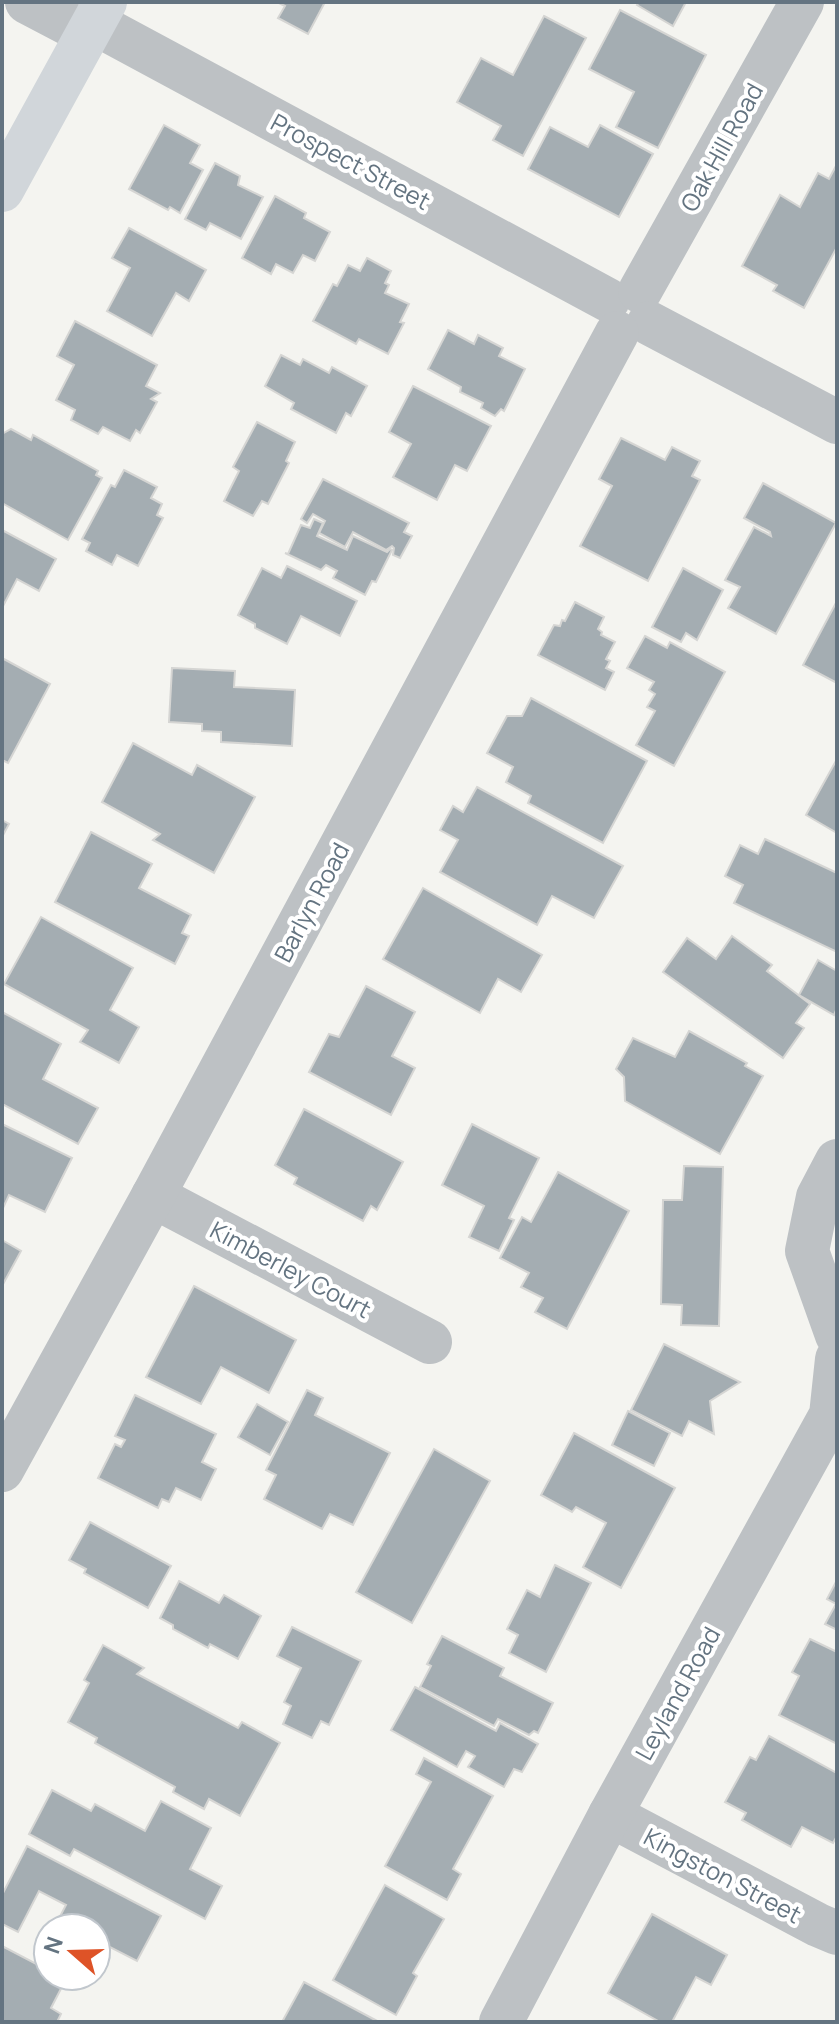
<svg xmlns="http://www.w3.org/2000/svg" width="839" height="2024" viewBox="0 0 839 2024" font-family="Manrope,sans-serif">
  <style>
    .building { fill: #a4adb2; stroke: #d5d5d3; stroke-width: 2 }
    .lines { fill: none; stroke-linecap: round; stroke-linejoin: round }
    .minor { stroke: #bdc1c4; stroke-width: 44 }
    .major { stroke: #d1d6da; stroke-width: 44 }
    .labels { text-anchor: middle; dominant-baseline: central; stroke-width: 8; stroke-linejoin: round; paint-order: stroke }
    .street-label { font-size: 24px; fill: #647481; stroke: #fff }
  </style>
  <rect width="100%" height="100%" fill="#f4f4f0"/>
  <g class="building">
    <path d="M277,2h48l-17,32 -30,-16 7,-12z"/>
    <path d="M639,2h47l-13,24 -36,-21z"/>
    <path d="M620,10l86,45 -48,93 -42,-21 18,-35 -45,-23z"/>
    <path d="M544,16l42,22 -63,118 -30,-16 8,-14 -44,-24 24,-44 32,17z"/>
    <path d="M164,125l36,20 -10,18 13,7 -23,43 -10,-6 -2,3 -39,-21z"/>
    <path d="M600,125l53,29 -34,63 -91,-48 22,-42 38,20z"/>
    <path d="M215,163l25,13 -2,9 25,12 -22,42 -31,-16 -4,7 -21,-11z"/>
    <path d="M837,164v83l-33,61 -31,-17 4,-6 -35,-19 38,-71 20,12 18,-34 11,6z"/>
    <path d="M275,196l31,17 -2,5 26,14 -15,29 -12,-6 -10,18 -17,-9 -5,10 -29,-16z"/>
    <path d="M129,228l77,42 -17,31 -13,-8 -24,43 -45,-25 23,-43 -18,-10z"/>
    <path d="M367,258l24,13 -6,12 4,2 -4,8 24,11 -9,18 4,1 -16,31 -29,-15 -3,5 -43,-23 20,-37 4,2 11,-21 12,6z"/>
    <path d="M75,321l82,44 -11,21 14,7 -9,6 6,3 -17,31 -4,-3 -6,11 -27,-14 -5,7 -27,-14 4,-10 -19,-10 18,-35 -17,-9z"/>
    <path d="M448,330l26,14 4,-9 25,13 -4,8 26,13 -21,42 -3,-2 -6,7 -14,-8 2,-5 -23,-11 1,-5 -33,-18z"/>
    <path d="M281,355l19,10 3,-6 26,14 3,-6 35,19 -16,30 -5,-3 -10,20 -45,-24 3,-6 -29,-17z"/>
    <path d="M413,386l78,40 -24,45 -12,-6 -18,35 -44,-23 18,-33 -22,-12z"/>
    <path d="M257,422l38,20 -9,19 3,2 -21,41 -6,-3 -9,15 -29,-15 15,-30 -6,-4z"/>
    <path d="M11,429l20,11 2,-5 65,36 -2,4 6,3 -34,62 -66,-37v-69z"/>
    <path d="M621,438l44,22 7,-13 28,14 -8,15 8,4 -52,101 -68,-35 32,-60 -13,-7z"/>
    <path d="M124,470l33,17 -6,11 11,6 -5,11 6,3 -25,48 -21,-11 -5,10 -26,-14 4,-8 -8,-4 29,-54 4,2z"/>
    <path d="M323,479l86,44 -5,9 8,4 -12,22 -7,-3 1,-7 -2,-2 -6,4 -33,-18 -8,15 -26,-14 6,-12 -12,-7 -6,9 -6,-4z"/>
    <path d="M763,483l73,40 -60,111 -48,-26 12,-21 -15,-7 29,-53 17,9 -1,-4 -26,-14z"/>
    <path d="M314,519l9,4 -6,13 30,14 6,-14 34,16 3,-3 2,1 -16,32 -4,-1 -7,14 -32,-17 4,-7 -11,-6 -5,5 -36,-17 3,1 13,-29 9,3z"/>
    <path d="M2,530l54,29 -17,32 -22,-12 -15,29z"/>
    <path d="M287,566l70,35 -17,35 -39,-20 -14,28 -32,-16v-4l-17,-9 24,-47 19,10z"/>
    <path d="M683,568l40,22 -26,50 -11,-7 -5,9 -29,-15z"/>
    <path d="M837,601v82l-34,-18z"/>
    <path d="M575,602l29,15 -6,12 4,3 -1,3 14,7 -9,17 4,2 -4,7 8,4 -9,18 -67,-35 16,-30 6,1 2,-6 3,1z"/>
    <path d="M645,636l22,12 3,-6 55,30 -51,94 -38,-21 19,-34 -8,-4 8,-13 -6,-4 5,-8 -27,-14z"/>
    <path d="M2,658l48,26 -42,79 -6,-3z"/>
    <path d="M172,668l63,3 -1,16 61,3 -3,56 -71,-4v-10l-19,-1v-7l-33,-2z"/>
    <path d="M531,698l116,63 -44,82 -75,-40 3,-7 -25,-14 7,-15 -26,-14 20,-37h15z"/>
    <path d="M133,743l59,32 5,-10 58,32 -41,76 -61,-33 7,-6 -58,-32z"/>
    <path d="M837,759v74l-31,-18z"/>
    <path d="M477,787l146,79 -29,52 -42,-22 -15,29 -97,-53 18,-32 -18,-10 13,-24 10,6z"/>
    <path d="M2,820l7,4 -7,13z"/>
    <path d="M91,832l61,32 -13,24 52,27 -9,18 7,3 -14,28 -120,-62z"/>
    <path d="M765,839l72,34v79l-103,-49 9,-18 -18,-9 15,-31 18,9z"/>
    <path d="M423,888l119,67 -21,37 -23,-13 -18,34 -97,-54z"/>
    <path d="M41,917l92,51 -23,42 29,17 -20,36 -39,-21 8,-12 -84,-46z"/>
    <path d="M732,936l40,29 -5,6 43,33 -14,19 8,5 -21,30 -120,-86 24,-34 29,21z"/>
    <path d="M818,960l19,11v37l-3,7 -35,-20z"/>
    <path d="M366,986l49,26 -23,44 23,12 -24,47 -82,-43 20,-38 10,3z"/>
    <path d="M2,1012l59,32 -18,35 55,29 -20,36 -76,-40z"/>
    <path d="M689,1031l58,32 -2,3 18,10 -43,78 -95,-53 -1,-24 -8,-8 17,-31 42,19z"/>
    <path d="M304,1109l99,53 -26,48 -6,-4 -8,15 -69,-37 3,-6 -22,-13z"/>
    <path d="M2,1124l70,34 -27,54 -36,-17 -7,15z"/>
    <path d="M472,1124l67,34 -30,60 5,2 -15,31 -30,-14 15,-31 -42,-21z"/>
    <path d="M684,1166l39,1 -4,159 -38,-1 1,-20 -21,-1 2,-104h19z"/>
    <path d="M558,1172l71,39 -62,118 -32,-17 8,-14 -22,-11 8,-14 -29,-15 22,-41 9,5z"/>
    <path d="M2,1240l19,11 -19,35z"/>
    <path d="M194,1286l102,54 -27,53 -48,-26 -20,37 -55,-27z"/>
    <path d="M664,1344l76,38 -30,19 4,33 -25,-13 -7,15 -51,-26z"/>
    <path d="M307,1390l16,8 -8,17 75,38 -37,72 -23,-11 -8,15 -58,-30 12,-24 -10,-5z"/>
    <path d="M135,1395l81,39 -14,28 14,7 -15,31 -25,-12 -7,14 -7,-3 -4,9 -60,-30 17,-34 6,3 4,-7 -10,-4z"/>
    <path d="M257,1404l31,18 -18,33 -32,-18z"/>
    <path d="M628,1411l42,22 -16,33 -42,-21z"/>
    <path d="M574,1433l101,55 -54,100 -38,-21 23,-44 -30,-16 -4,5 -31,-17z"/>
    <path d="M434,1449l56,32 -78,142 -56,-31z"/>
    <path d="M90,1522l81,44 -23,42 -64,-35 2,-4 -17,-9z"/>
    <path d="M555,1565l36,18 -45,89 -37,-19 9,-18 -11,-6 20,-39 13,7z"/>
    <path d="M837,1580v50l-12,-6 11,-20 -9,-5z"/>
    <path d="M179,1581l40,22 5,-8 37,21 -23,43 -28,-15 -2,4 -35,-19v-4l-13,-7z"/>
    <path d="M292,1627l69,34 -32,64 -8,-4 -9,17 -29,-14 8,-18 -7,-4 17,-34 -24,-12z"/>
    <path d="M442,1636l62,32 -4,8 53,27 -15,30 -4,-2 -5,4 -31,-16 -4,7 -74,-39 11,-21 -4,-2z"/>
    <path d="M810,1639l27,13v92l-58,-29 20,-39 -7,-4z"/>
    <path d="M103,1645l41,23 -7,6 101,54 4,-6 38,21 -40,73 -31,-17 -5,10 -31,-17 2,-5 -80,-44 2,-5 -29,-16 21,-39 -5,-3z"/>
    <path d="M415,1687l81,44 4,-8 38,21 -16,28 -8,-3 -10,18 -36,-20 7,-11 -9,-5 -9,16 -66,-37z"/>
    <path d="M769,1736l68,37v63l-4,7 -31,-16 -11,20 -49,-27 4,-7 -21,-11 25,-45 6,3z"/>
    <path d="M424,1758l69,38 -40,73 8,5 -14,26 -62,-34 46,-84 -15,-8z"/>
    <path d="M52,1790l39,21 4,-7 50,27 16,-30 50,27 -21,41 32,17 -17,33 -131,-70 -4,7 -41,-22z"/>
    <path d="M27,1846l134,70 -24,45 -41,-21v-12h-42l12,-23 -27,-14 -21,41 -16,-8v-29z"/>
    <path d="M385,1885l59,34 -31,54 4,3 -21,39 -63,-35z"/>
    <path d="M652,1914l75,41 -16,30 -15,-8 -24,45h-12l-52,-29z"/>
    <path d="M2,1946l46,24v6l18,3 -15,29 10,6 -4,8h-55z"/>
    <path d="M304,1982l75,40h-97z"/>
  </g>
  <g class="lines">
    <g class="minor">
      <path d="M27,2l61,32"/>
      <path d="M94,23l514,277"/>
      <path d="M640,291l162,-289"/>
      <path d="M649,323l188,99"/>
      <path d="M837,1161l-19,36 -11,54 30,84"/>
      <path d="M153,1196l277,146"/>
      <path d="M2,1470l151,-274 464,-863"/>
      <path d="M610,1815l208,110 19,8"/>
      <path d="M501,2022l109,-207 221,-400 6,-56"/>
    </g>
    <path class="major" d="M2,190l103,-188"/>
  </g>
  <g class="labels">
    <g class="street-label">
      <text transform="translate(721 147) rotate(-61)">Oak Hill Road</text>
      <text transform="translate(351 161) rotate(28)">Prospect Street</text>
      <text transform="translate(311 902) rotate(-62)">Barlyn Road</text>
      <text transform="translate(291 1269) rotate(28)">Kimberley Court</text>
      <text transform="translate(677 1693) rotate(-61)">Leyland Road</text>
      <text transform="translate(723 1875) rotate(28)">Kingston Street</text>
    </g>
  </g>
  <rect width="839" height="2024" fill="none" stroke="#647481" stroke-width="8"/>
  <g transform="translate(72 1952) rotate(290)"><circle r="38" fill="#ffffff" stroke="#c1c7cd" stroke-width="2"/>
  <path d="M0-6L14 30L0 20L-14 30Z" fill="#de5327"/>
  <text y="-12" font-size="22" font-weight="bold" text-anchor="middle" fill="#647481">N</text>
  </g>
</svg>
